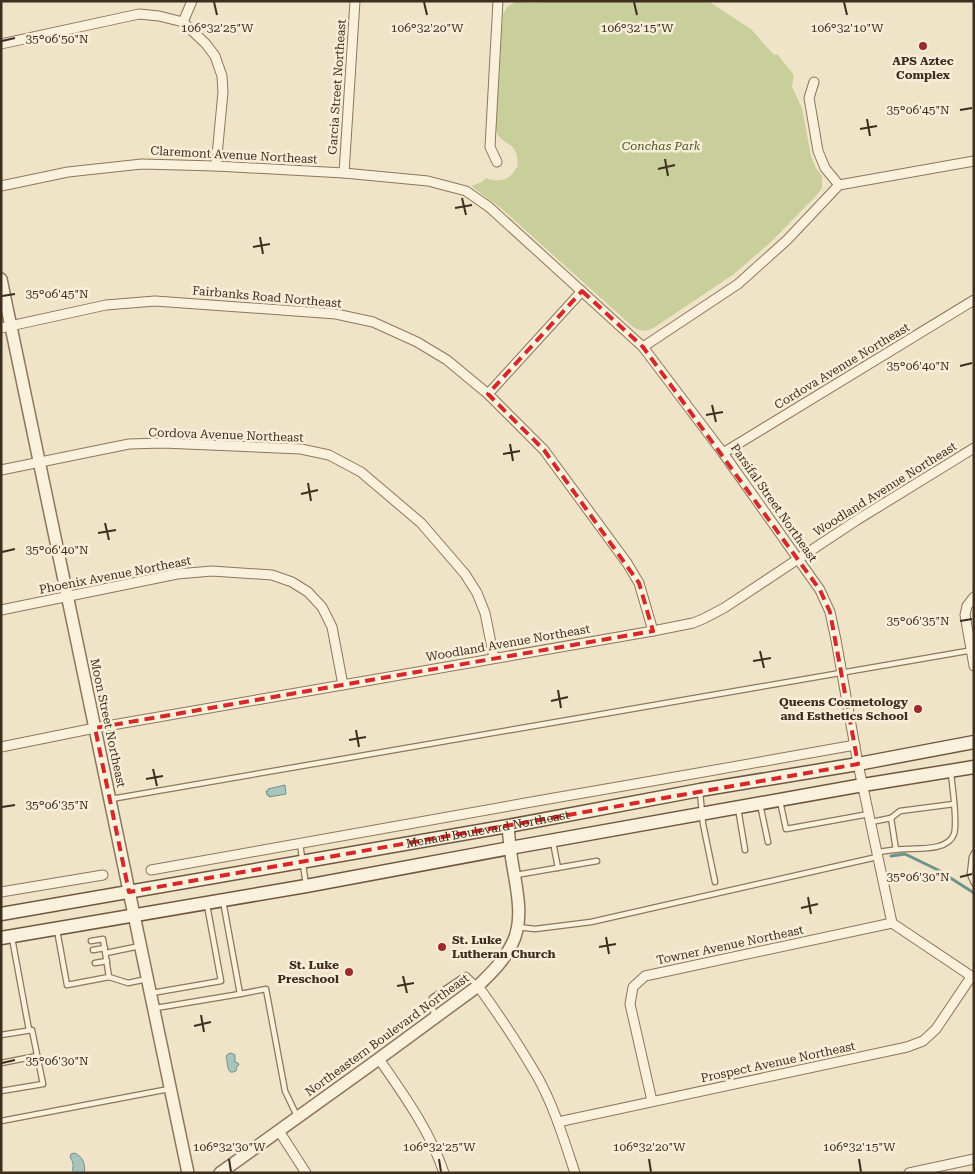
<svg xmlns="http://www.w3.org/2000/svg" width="975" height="1174" viewBox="0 0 975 1174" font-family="'Roboto Serif',serif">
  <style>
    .green { fill: #c9cf9b }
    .water { fill: #a9c4bc; stroke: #6f938a }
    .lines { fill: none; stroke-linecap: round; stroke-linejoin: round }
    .stream { stroke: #6f938a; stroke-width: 3 }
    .service-casing { stroke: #8d765c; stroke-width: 7 }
    .minor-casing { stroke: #8d765c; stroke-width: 11 }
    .tertiary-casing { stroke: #8d765c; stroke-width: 14 }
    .secondary-casing { stroke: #6f573f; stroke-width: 15 }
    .service { stroke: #faf1dc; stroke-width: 4.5 }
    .minor { stroke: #faf1dc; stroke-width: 9 }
    .tertiary { stroke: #faf1dc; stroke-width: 11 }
    .secondary { stroke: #faf1dc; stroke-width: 12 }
    .marked { fill: none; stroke: #d62828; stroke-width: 4; stroke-dasharray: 10 6; stroke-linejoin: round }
    .ticks { fill: none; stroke: #3d2e20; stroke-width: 2 }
    .poi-dot { fill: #9e2a2b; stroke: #f7eed8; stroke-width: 2 }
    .labels { text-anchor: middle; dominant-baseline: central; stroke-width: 5; stroke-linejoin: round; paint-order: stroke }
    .poi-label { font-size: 12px; font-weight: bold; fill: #3d2e20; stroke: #f7eed8; text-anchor: end }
    .street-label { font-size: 12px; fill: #3d2e20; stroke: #f7eed8 }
    .park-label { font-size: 12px; font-style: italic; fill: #4d5a26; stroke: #f7eed8 }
    .ticks-label { font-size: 12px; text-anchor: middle; fill: #3d2e20; stroke: #f7eed8; stroke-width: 5; stroke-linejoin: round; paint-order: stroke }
  </style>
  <rect width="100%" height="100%" fill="#f0e4c8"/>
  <path class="green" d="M561,1h147l43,28 23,26 3,-1 17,21 -2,12 10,21 9,48 5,12 6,8v12l-6,8 -45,46 -37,32 -79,53c-9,5 -13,5 -22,0l-131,-118 -31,-23 11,-4 4,-4c7,3 17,4 24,-2 3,-2 5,-7 8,-10 -1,-4 0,-9 -2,-13 -4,-12 -17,-9 -20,-24l7,-115 5,-8 8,-4 18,1z"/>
  <g class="water">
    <path d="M285,785l1,9 -17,3v-2h-2l-1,-4h2v-2z"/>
    <path d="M231,1053l4,2v7l3,1 1,2 -3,3 1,2c-11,8 -9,-8 -11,-14l2,-2z"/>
    <path d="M74,1153c9,3 12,12 10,20h-10c-3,-4 0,-6 -1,-9 0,-3 -2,-4 -3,-7l1,-3z"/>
  </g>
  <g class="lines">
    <path class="stream" d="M891,856l14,-2 33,16 36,23"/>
    <defs>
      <g id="service">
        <path d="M700,792l3,32 12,58"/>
        <path d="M111,799l862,-149"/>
        <path d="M780,801l6,28 83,-15"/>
        <path d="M760,804l8,38"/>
        <path d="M738,808l7,42"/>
        <path d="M891,818l5,32"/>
        <path d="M871,822l20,-4 9,-7 54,-7"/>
        <path d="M553,842l5,26"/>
        <path d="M300,844l6,41"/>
        <path d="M878,852c9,-1 18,-3 27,-3 14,-1 43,2 49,-15 4,-13 -2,-47 -3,-62"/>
        <path d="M974,853l-2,4 -2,17 4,9"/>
        <path d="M516,875l81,-14"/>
        <path d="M223,901l17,93 26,-5 19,102 12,25"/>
        <path d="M518,927l17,2 56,-7 286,-65"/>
        <path d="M57,930l10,55 42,-8 -6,-38 -12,2"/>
        <path d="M12,938l17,92"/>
        <path d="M93,950l12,-2"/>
        <path d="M106,953l34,-7"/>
        <path d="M95,963l12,-2"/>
        <path d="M109,977l19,6 19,-4"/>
        <path d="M152,993l69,-12 -14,-76"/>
        <path d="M156,1008l84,-14"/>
        <path d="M434,1017l-2,-19 34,-23 11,10"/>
        <path d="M1,1035l31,-5 11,54 -42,7"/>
        <path d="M1,1063l36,-7"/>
        <path d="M1,1121l168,-32"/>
      </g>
      <g id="minor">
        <path d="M183,22l9,-21"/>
        <path d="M1,44l138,-30 20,2 24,6 23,22 9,12 7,20 1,16 -7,74"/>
        <path d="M814,82l-5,16 9,53 7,17 14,17"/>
        <path d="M497,162l-7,-15 8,-146"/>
        <path d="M344,173l11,-172"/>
        <path d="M1,186l67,-14 74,-8 74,2 128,7 84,8 38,10 23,16 154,140 80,106 97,137 10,22 6,28 22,124 34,159"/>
        <path d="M1,328l105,-23 49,-4 181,13 37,8 44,20 30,18 41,34 56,56 83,113 12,20 14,48"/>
        <path d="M643,347l95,-63 49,-44 52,-55 135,-24"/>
        <path d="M488,394l94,-103"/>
        <path d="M723,453l251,-153"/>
        <path d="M1,470l128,-26 34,-1 138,6 28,6 32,17 60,51 44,51 12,19 8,20 9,45"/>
        <path d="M974,597l-7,9 -2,9 9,51"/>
        <path d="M1,610l176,-36 35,-3 60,4 20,7 16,10 14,15 10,20 11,58"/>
        <path d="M1,747l94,-19 558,-97 40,-8 10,-4 21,-11 133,-88 117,-72"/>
        <path d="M151,870l386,-69 161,-28 157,-28"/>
        <path d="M1,892l102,-17"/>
        <path d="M892,923l82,55"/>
        <path d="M478,986c21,29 41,59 59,90 17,30 27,64 38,97"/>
        <path d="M379,1059c25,36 51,72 65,114"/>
        <path d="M652,1101l-22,-97 3,-17 12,-11 247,-53"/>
        <path d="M558,1122l349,-75 16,-6 13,-12 35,-52"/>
        <path d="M279,1131l27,42"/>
        <path d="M909,1173l65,-14"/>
      </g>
      <g id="tertiary">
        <path d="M1,279l187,894"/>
        <path d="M220,1173l149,-107 109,-80c13,-13 26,-25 34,-42 13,-25 4,-57 0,-83 -2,-12 -3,-23 -4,-35"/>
      </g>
      <g id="secondary">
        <path id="s1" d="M1,914l507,-88 192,-36 158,-26 116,-22"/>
        <path d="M1,938l305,-52 204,-38 353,-63 111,-18"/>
      </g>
    </defs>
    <use href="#service" class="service-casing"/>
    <use href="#minor" class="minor-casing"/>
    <use href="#tertiary" class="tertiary-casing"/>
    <use href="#secondary" class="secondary-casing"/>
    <use href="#service" class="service"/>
    <use href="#minor" class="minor"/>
    <use href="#tertiary" class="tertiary"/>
    <use href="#secondary" class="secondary"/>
  </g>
  <path class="marked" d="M582,291l61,56 177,243 10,22 28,152 -729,128 -34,-164 558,-97 -14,-48 -95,-133 -56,-56z"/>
  <path class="ticks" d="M214,2l3,13M424,2l3,13M634,2l3,13M844,2l3,13M2,41l13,-3M960,110l12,-2M867,119l3,17M860,129l17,-3M665,159l3,17M658,169l17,-4M462,198l4,17M455,208l17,-3M260,237l3,17M253,247l17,-3M2,296l13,-2M960,366l12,-3M712,405l4,17M706,415l17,-3M510,444l3,17M503,454l17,-3M308,483l3,18M301,494l17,-4M105,523l4,17M98,533l18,-3M2,552l13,-3M960,621l12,-2M760,651l4,17M753,661l18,-3M558,690l3,18M551,701l17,-4M356,730l3,17M349,740l17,-3M153,769l4,17M146,779l17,-3M2,807l13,-2M960,877l12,-3M808,897l3,17M801,908l17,-4M606,937l3,17M599,947l17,-3M403,976l4,17M397,986l17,-3M201,1015l3,17M194,1026l17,-4M2,1063l13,-3M229,1159l2,13M439,1159l2,13M649,1159l2,13M859,1159l2,13"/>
  <g class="poi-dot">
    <circle cx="923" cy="46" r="5"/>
    <circle cx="918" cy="709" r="5"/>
    <circle cx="442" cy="947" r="5"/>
    <circle cx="349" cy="972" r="5"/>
  </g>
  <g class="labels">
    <g class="poi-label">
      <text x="923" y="61" text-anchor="middle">APS Aztec<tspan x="923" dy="14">Complex</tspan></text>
      <text x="908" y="702">Queens Cosmetology<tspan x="908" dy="14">and Esthetics School</tspan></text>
      <text x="452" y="940" text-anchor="start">St. Luke<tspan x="452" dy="14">Lutheran Church</tspan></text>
      <text x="339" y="965">St. Luke<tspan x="339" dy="14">Preschool</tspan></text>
    </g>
    <g class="street-label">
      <text transform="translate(337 87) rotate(-86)">Garcia Street Northeast</text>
      <text transform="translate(234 155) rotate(3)">Claremont Avenue Northeast</text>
      <text transform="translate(267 297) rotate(5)">Fairbanks Road Northeast</text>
      <text transform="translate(842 366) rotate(-31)">Cordova Avenue Northeast</text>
      <text transform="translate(226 435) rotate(2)">Cordova Avenue Northeast</text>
      <text transform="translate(885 489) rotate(-32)">Woodland Avenue Northeast</text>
      <text transform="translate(774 503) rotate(55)">Parsifal Street Northeast</text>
      <text transform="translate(115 575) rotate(-11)">Phoenix Avenue Northeast</text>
      <text transform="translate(508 643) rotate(-10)">Woodland Avenue Northeast</text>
      <text transform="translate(108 723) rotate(78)">Moon Street Northeast</text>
      <text stroke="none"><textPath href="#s1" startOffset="494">Menaul Boulevard Northeast</textPath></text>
      <text transform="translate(730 945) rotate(-12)">Towner Avenue Northeast</text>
      <text transform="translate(387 1035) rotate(-36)">Northeastern Boulevard Northeast</text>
      <text transform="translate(778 1062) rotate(-12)">Prospect Avenue Northeast</text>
    </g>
    <g class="park-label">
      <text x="661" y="146">Conchas Park</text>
    </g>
  </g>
  <g class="ticks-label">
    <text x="217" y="32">106°32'25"W</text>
    <text x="427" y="32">106°32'20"W</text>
    <text x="637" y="32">106°32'15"W</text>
    <text x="847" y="32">106°32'10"W</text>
    <text x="57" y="43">35°06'50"N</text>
    <text x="918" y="114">35°06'45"N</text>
    <text x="57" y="298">35°06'45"N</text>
    <text x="918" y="370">35°06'40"N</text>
    <text x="57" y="554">35°06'40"N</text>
    <text x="918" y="625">35°06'35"N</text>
    <text x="57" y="809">35°06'35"N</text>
    <text x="918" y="881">35°06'30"N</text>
    <text x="57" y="1065">35°06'30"N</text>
    <text x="229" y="1151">106°32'30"W</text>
    <text x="439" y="1151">106°32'25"W</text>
    <text x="649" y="1151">106°32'20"W</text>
    <text x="859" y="1151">106°32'15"W</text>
  </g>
  <rect width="975" height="1174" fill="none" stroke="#3d2e20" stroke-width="5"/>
</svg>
